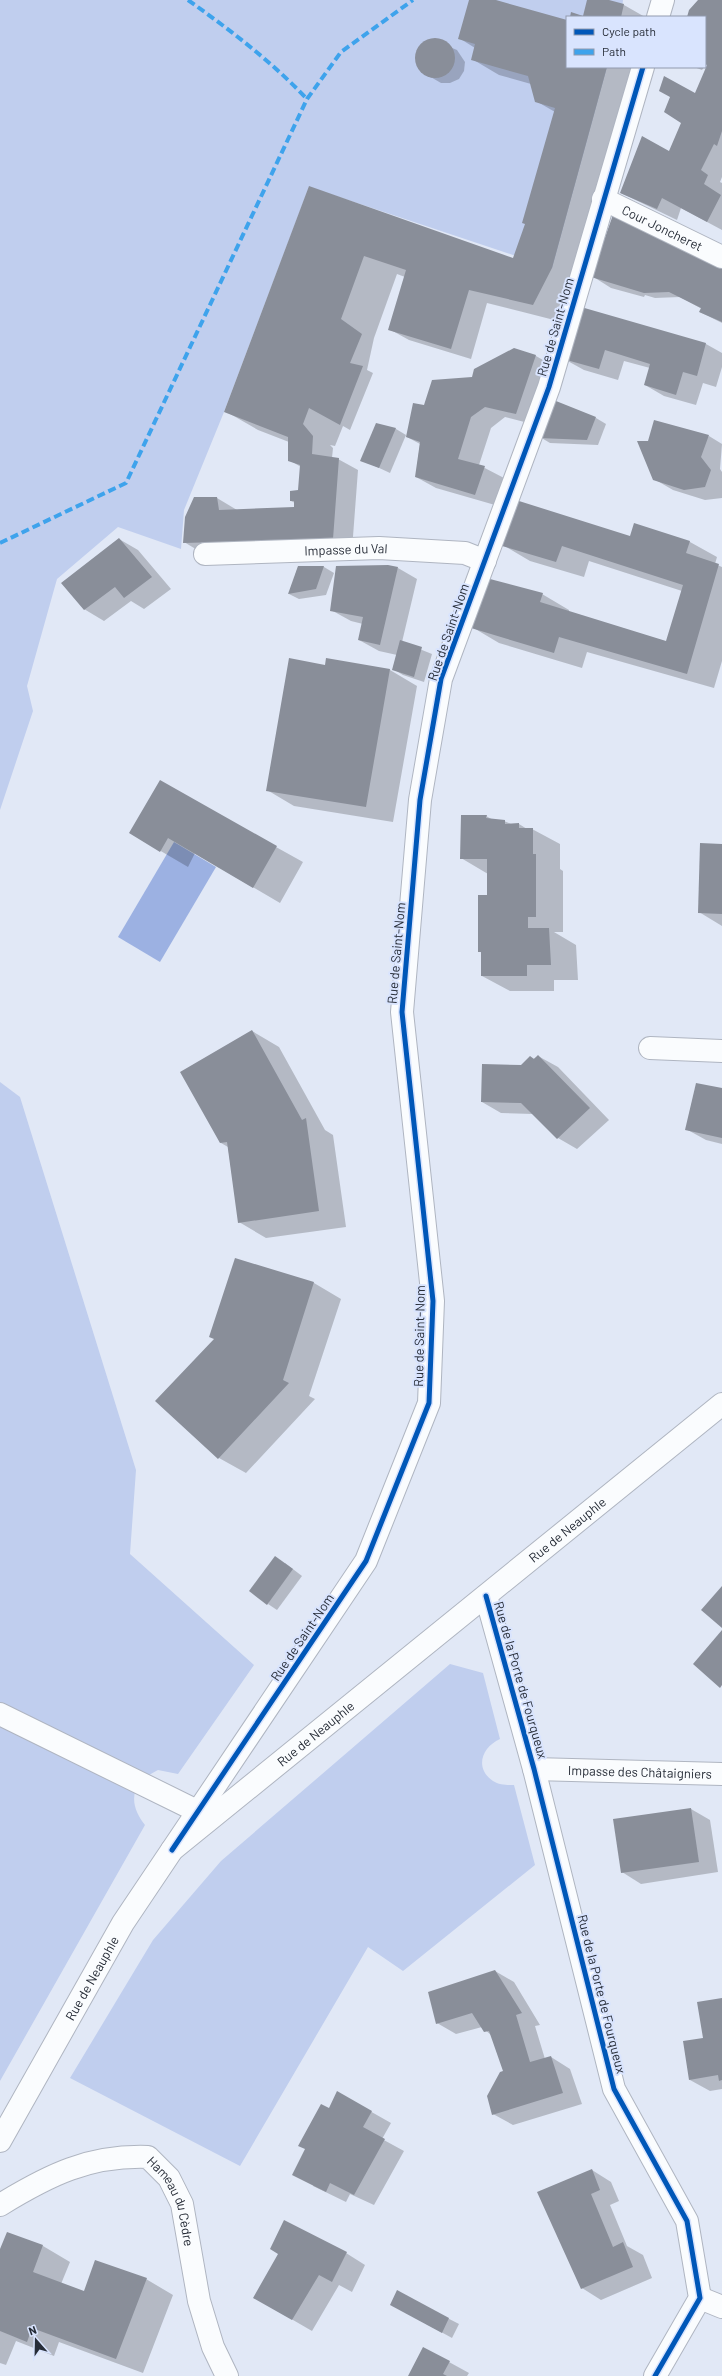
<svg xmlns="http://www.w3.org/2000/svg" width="722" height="2376" viewBox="0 0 722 2376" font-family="Barlow,sans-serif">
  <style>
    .green { fill: #c0ceee }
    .water { fill: #9cb1e2 }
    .shadow { fill: #0003 }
    .building { fill: #898e99 }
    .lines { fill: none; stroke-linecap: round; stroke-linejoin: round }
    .service-casing { stroke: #afb5c1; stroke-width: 24 }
    .minor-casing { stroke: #afb5c1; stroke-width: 24 }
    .service { stroke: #fafcfe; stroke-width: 22 }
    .minor { stroke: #fafcfe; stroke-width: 22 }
    .quiet { stroke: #3ea3ec; stroke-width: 4; stroke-dasharray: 8 4; stroke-linecap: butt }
    .cycleway-casing { stroke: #d9e4fe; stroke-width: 8 }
    .cycleway { stroke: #0057b8; stroke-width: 5 }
    .labels { text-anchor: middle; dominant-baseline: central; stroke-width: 4; stroke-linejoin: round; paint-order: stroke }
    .street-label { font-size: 13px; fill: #262c37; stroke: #d9e4fe }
  </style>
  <rect width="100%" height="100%" fill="#e1e8f6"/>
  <g class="green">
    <path d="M0,0h623l-2,17h-54v50h40l-55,201 -243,-81 -85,225 -40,98 -3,39 -63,-22 -61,52 -30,107 6,25 -33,99z"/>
    <path d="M0,1082l20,15 116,373 -6,84 124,111 -76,109 -20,-4c-5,3 -14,7 -18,12 -11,15 -5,30 5,43l-145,256z"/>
    <path d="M450,1664l33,9 17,66c-18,8 -26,29 -7,42 6,4 14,4 21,4l21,80 -132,106 -35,-24 -128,219 -170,-88 83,-138 68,-79z"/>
  </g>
  <path class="water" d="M174,842l42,25 -56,95 -42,-25z"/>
  <g class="shadow">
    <path d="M470,0h23l74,21v46h71l-72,256 -79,-20 -16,56 -62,-19 -20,-11 16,-52 -8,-3 -23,64 -7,32 6,3 -23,57 -7,-4 -8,20 -5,-1 3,3 -1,10 6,1 20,11 -6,80 -148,4 -20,-12 33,-44 20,12 58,-2v-5l-4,-2 8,-10 2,-24 -12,-7v-18l-31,-12 -33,-19 85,-223 207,73 38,-149 -19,-11 -5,-17 -32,-9 -27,-16 3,-11 -16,-10z"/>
    <path d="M588,0h17l19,5 21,12h-74h13z"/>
    <path d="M700,0h22v177l-2,5 2,1v47l-41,-22 -4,12 -56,-27 49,-40 39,-88 -4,-2v-46h-17z"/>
    <path d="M433,40l24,10 8,12 -1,9 -5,8 -9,4h-9l-19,-11 -6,-13 5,-13z"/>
    <path d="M694,67h10l-2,3z"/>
    <path d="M647,227l75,40v56l-22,-11 2,-3 -22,-12 -25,1 -10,-3 -1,2 -33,-9 -19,-12z"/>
    <path d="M581,309l125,35 16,9v14l-6,20 -13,-4 -7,22 -32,-9 -19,-11 5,-17 -26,-7 -6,19 -34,-10 -20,-11z"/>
    <path d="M514,349l22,7 19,11 -19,58 -31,-8 -14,11 -12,37 25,13 -9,27 -59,-17 -20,-11 4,-33 -13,-7 18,-31 47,-28z"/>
    <path d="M596,418l10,6 -8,21 -48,-2 -10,-6z"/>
    <path d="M376,425l20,4 10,6 -16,38 -28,-13z"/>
    <path d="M709,436l13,8 -2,25 2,3v26l-17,2 -32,-10 -19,-11z"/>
    <path d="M635,525l55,17 27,15 -2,7 7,3v94l-8,27 -127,-36 -5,16 -83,-25 -27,-16 70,-33 27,16v2l98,30 15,-51 -93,-30 -5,16 -54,-16 -27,-16 128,-8z"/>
    <path d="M119,539l19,11 33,39 -27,20 -13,-8 -27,20 -20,-12z"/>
    <path d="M298,567h26l10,6 -8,22 -27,4 -10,-5z"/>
    <path d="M398,568l19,11 -15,63 30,12 -8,28 -21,-7 -10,-6 4,-14 -18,-4 -20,-11 4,-16 -12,-3 -20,-11z"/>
    <path d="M326,659l64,11 27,16 -24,136 -99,-16 -27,-16 59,-124z"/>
    <path d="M486,816l7,4 11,1 7,3h8l8,5h5l28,15v25l3,2v61h-9l22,13 2,35h-24v11h-44l-28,-15v-23l-3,-2 9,-56v-21l-27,-16z"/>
    <path d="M130,833l146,14 27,15 -23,41 -85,-50 -7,14z"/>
    <path d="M722,845v81l-23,-14z"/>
    <path d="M252,1031l27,16 46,83 8,5 13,92 -80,11 -27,-16 -11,-75 -7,-4z"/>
    <path d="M538,1056l20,11 51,53 -32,29 -19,-11 -25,-24 -32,-1 -19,-11 40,-36z"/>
    <path d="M722,1089v55l-16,-4 -20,-11z"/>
    <path d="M236,1259l78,24 27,16 -32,97 6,3 -69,74 -27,-15 -4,-119z"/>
    <path d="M285,1563l17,13 -25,34 -9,-6z"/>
    <path d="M691,1809l19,11 8,52 -77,12 -19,-12z"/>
    <path d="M495,1971l19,11 26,43 -5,1 10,33 6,-2 19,12 12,35 -69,21 -20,-11 11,-42 -12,-36 -10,-9 -26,7 -19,-11z"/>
    <path d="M722,1999v90l-12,2 -20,-11 14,-42z"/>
    <path d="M338,2093l53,30 -9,16 22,12 -30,54 -24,-11 -4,8 -33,-16 17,-77z"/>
    <path d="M592,2170l19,12 8,19 -9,4 17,41 16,9 9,23 -51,22 -19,-12z"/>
    <path d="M43,2246l27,16 -9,22 29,11 56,-16 27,16 -30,78 -84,-31 -5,14 -38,-15 -10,24 -6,-2v-112z"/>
    <path d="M346,2253l19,12 -13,27 -13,-7 -27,46 -57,-33z"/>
    <path d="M397,2292l62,32 -7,14 -51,-28z"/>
    <path d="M449,2362l20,11 -2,3h-57z"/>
  </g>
  <g class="building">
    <path d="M469,0h27l71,20v47h40l-55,201 -19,37 -64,-15 -18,59 -63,-19 18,-60 -42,-14 -23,63 21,15 -12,29 13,3 -23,59 -31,-17 -6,16 10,12 -1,18 27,4 -6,81 -150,4 2,-26 9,-20h23l2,13 75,-3v-6h-4v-10l8,-1 2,-25 -12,-4v-24l-64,-25 85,-226 204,72 12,-34 -3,-1 33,-115 -20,-6 -7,-26 -57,-16 4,-16 -17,-5z"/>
    <path d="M587,0h22l15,4 -3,13h-51l1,-5 12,4z"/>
    <path d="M698,0h24v131l-5,15 -3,-2 -13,26 7,5 -4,9 17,11 -14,27 -45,-24 -5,11 -37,-16 22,-57 27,15 12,-28 -17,-11 6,-15 -11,-6 5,-15 31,17 12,-28 -2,-1v-47h-18l2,-7z"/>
    <circle cx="435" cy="58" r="20"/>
    <path d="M614,212l33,14 -2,6 77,34v56l-23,-10 2,-4 -32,-16 -25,1 -53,-16z"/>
    <path d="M581,307l125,36 -9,33 -14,-4 -7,23 -32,-10 6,-21 -45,-14 -6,19 -36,-10z"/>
    <path d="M514,348l22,7 -20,59 -31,-7 -14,10 -13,42 27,7 -10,29 -60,-18 5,-35 -14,-5 7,-34 11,2 8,-25 40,-3 2,-8z"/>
    <path d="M551,399l45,18 -9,23 -48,-2z"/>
    <path d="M654,420l55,15 -8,22 10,13 -6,17 -21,3 -31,-10 -16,-39h11z"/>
    <path d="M376,423l20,5 -17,40 -19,-7z"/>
    <path d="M519,501l111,35 4,-13 56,18 -4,12 33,11 -32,110 -128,-37 -5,16 -83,-25 19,-49 53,14 -3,9 126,39 17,-56 -121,-39 -6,16 -54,-16z"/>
    <path d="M119,538l33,39 -28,21 -9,-11 -31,23 -23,-27z"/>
    <path d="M388,565l10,2 -18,78 -22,-5 5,-23 -33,-6 6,-45z"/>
    <path d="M298,566h26l-8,23 -28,5z"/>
    <path d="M400,640l22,7 -8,30 -22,-7z"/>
    <path d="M289,658l36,7 1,-7 64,11 -24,138 -100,-16z"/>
    <path d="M160,780l117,66 -24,42 -85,-50 -8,14 -31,-19z"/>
    <path d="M461,815h26l-1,3 19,2v4l14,-1v5h14v26h3v63h-8v11h21l2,37h-24v11h-46v-24h-3v-57h9v-36h-27z"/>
    <path d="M700,843l22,1v70l-24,-1z"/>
    <path d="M252,1030l50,90 4,-2 13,93 -81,12 -11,-81 -7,1 -40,-71z"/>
    <path d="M538,1055l52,53 -33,31 -36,-36 -40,-1 1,-38 39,1 9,-9 4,3z"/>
    <path d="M696,1083l26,5v50l-37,-8z"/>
    <path d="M235,1258l79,24 -31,98 6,3 -71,76 -63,-58 59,-62 -5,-2z"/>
    <path d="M275,1556l18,13 -26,36 -18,-14z"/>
    <path d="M722,1586v42l-21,-18z"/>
    <path d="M722,1630v55l-2,3 -27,-24z"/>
    <path d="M691,1808l8,54 -78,11 -8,-54z"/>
    <path d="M495,1970l27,43 -6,2 14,47 21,-6 12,37 -71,22 -5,-19 13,-24 3,-1 -14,-40 -5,1 -12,-19 -36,11 -8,-32z"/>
    <path d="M722,1998v82l-3,1 -1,-6 -29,5 -6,-39 20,-3 -6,-36z"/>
    <path d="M337,2091l35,20 -9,16 22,12 -31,56 -24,-12 -4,9 -34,-17 13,-26 -7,-3 23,-42 8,4z"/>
    <path d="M592,2169l8,21 -9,4 22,53 10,-5 10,25 -52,22 -44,-97z"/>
    <path d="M284,2220l63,32 -15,30 -13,-7 -27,45 -39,-22 25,-44 -8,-5z"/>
    <path d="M7,2232l36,13 -10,27 51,19 11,-31 52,18 -31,81 -84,-31 -5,14 -27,-11v-82z"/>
    <path d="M397,2290l52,28 -7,15 -52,-28z"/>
    <path d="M423,2347l27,14 -7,13 4,2h-39z"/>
  </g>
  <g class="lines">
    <defs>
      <g id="service">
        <path id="s1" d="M603,199l119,58"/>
        <path d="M0,1714l197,97"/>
      </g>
      <g id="minor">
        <path d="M658,17l5,-17"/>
        <path id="s2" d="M205,554l174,-6 86,5 20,8"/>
        <path d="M650,1048l72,3"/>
        <path d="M486,1596l48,173 80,320 73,132 13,77 -45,78"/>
        <path id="s3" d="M534,1769l188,5"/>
        <path d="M172,1850l194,-289 63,-158 4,-102 -31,-289 18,-212 21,-121 108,-292 94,-320"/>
        <path id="s4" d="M0,2141l123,-218 49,-73 550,-446"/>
        <path id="s5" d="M0,2205c49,-30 89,-50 148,-48l21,21 13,26 17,97 14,46 14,29"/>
        <path d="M700,2298l22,9"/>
      </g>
    </defs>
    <use href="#service" class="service-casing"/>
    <use href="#minor" class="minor-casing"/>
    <use href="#service" class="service"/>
    <use href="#minor" class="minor"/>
    <g class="quiet">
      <path d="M188,0c42,30 83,61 119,99"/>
      <path d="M0,543l126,-60 181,-384 34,-47 72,-52"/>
    </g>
    <defs>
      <g id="cycleway">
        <path d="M486,1596l48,173 80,320 73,132 13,77 -45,78"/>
        <path d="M172,1850l194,-289 63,-158 4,-102 -31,-289 18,-212 21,-121 108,-292 94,-320"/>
      </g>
    </defs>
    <use href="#cycleway" class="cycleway-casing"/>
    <use href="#cycleway" class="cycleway"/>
  </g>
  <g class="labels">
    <g class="street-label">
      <text stroke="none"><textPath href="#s1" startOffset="66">Cour Joncheret</textPath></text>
      <text transform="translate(555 327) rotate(-74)">Rue de Saint-Nom</text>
      <text stroke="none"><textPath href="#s2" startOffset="141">Impasse du Val</textPath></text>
      <text transform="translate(448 632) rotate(-71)">Rue de Saint-Nom</text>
      <text transform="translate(396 953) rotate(-85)">Rue de Saint-Nom</text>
      <text transform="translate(419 1336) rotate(-89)">Rue de Saint-Nom</text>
      <text stroke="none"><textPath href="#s4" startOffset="847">Rue de Neauphle</textPath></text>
      <text transform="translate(302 1637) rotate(-56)">Rue de Saint-Nom</text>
      <text transform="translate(521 1680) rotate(74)">Rue de la Porte de Fourqueux</text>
      <text stroke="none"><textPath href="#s4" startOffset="523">Rue de Neauphle</textPath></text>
      <text stroke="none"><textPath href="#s3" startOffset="106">Impasse des Châtaigniers</textPath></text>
      <text stroke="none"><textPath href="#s4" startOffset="187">Rue de Neauphle</textPath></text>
      <text transform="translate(602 1994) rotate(76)">Rue de la Porte de Fourqueux</text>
      <text stroke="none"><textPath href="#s5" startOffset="210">Hameau du Cèdre</textPath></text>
    </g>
  </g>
  <rect x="566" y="16" width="140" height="52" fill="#d9e4fe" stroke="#919aae"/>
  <rect x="574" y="29" width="20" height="6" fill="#0057b8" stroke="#919aae"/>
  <text x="602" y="36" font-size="12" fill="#262c37">Cycle path</text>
  <rect x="574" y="49" width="20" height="6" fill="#3ea3ec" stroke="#919aae"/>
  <text x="602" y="56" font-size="12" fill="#262c37">Path</text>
  <g transform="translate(36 2340) rotate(340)" stroke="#d9e4fe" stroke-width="3" paint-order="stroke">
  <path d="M0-3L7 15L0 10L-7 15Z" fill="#262c37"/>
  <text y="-6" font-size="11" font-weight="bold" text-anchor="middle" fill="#262c37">N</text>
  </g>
</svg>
